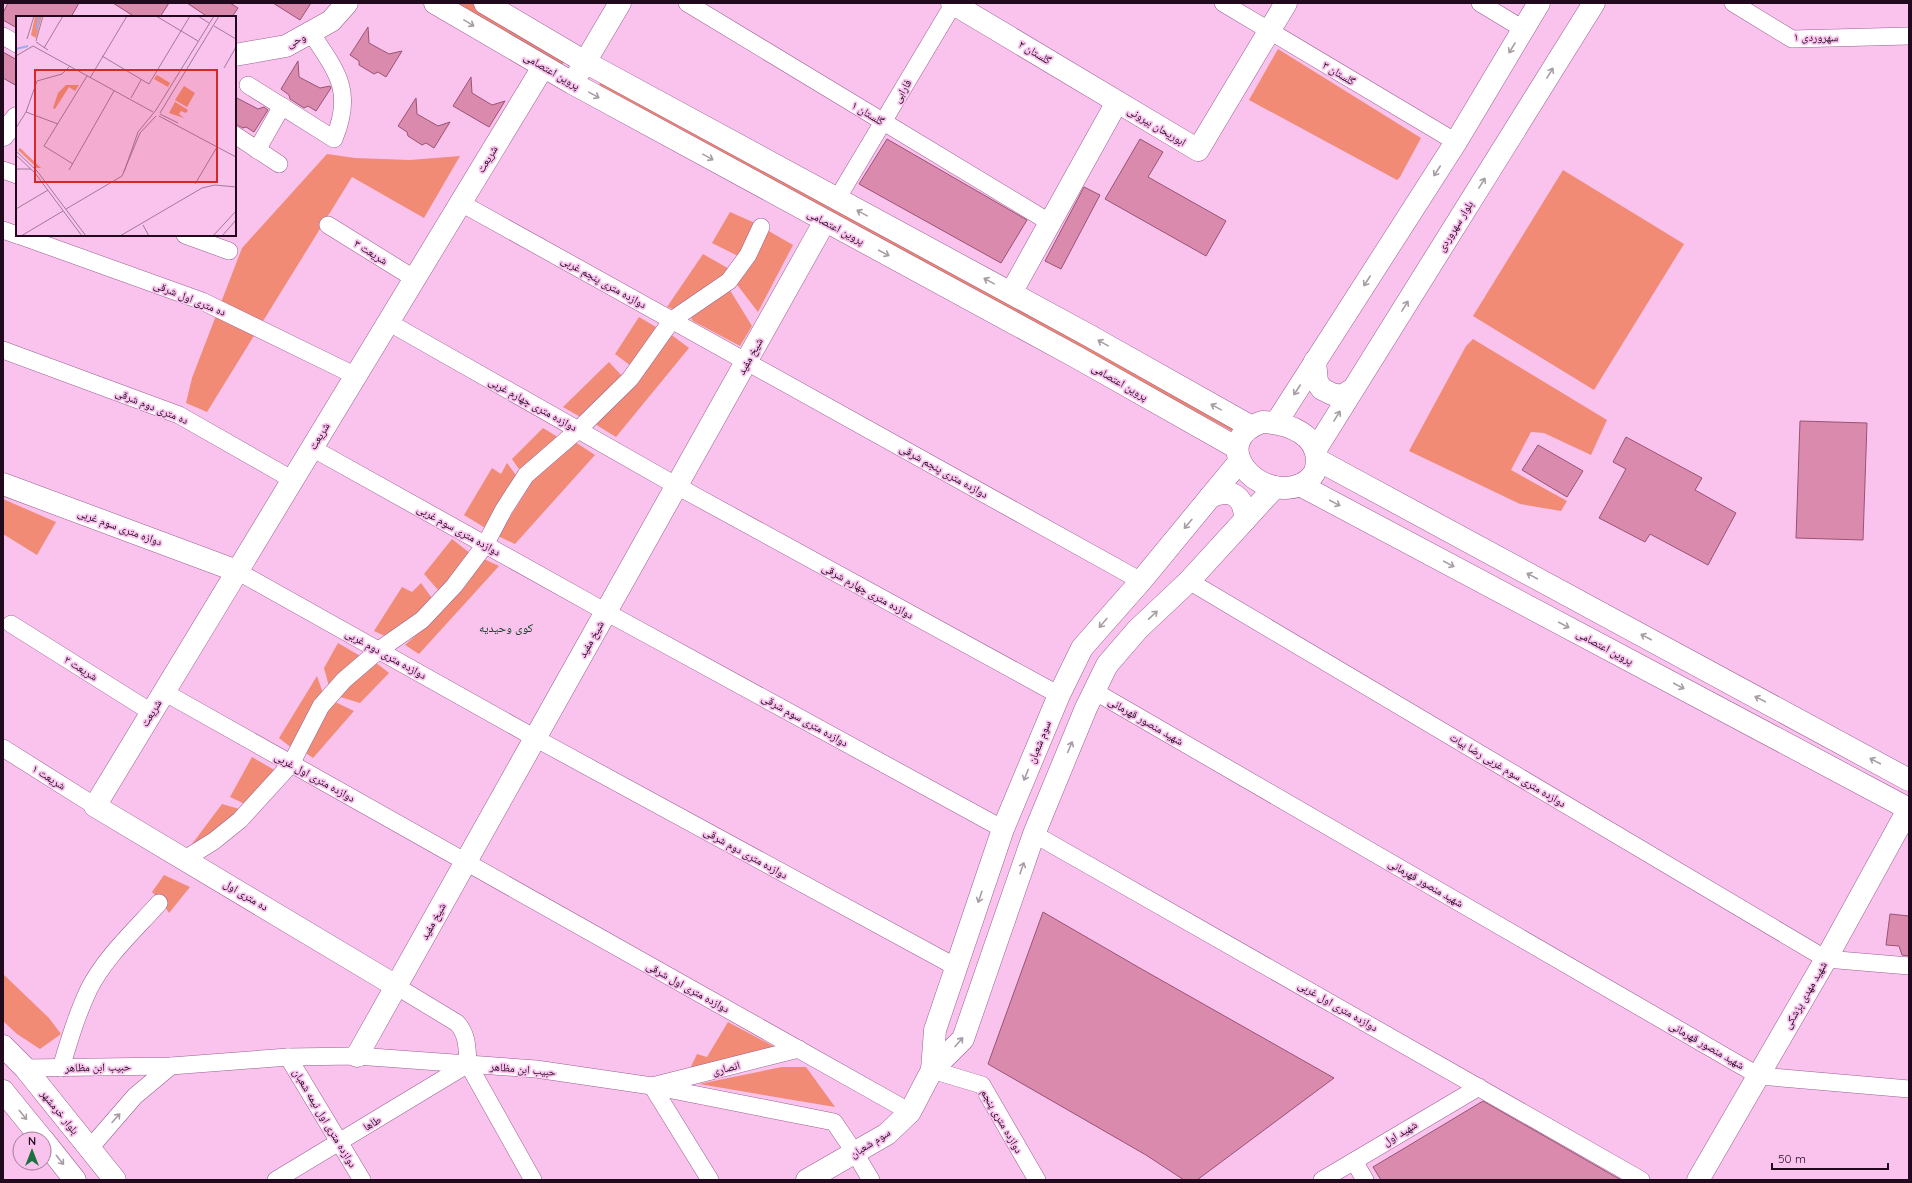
<svg xmlns="http://www.w3.org/2000/svg" width="1912" height="1183" viewBox="0 0 1912 1183" font-family="Quicksand,'Noto Naskh Arabic',sans-serif">
  <style>
    .green { fill: #f18b75 }
    .forest { fill: #ed846e }
    .building { fill: #da8bad; stroke: #9b5272 }
    .lines { fill: none; stroke-linecap: round; stroke-linejoin: round }
    .street-casing { stroke: #9b5f91; stroke-width: 18 }
    .secondary-casing { stroke: #9b5f91; stroke-width: 23 }
    .street { stroke: #fff; stroke-width: 17 }
    .secondary { stroke: #fff; stroke-width: 22 }
    .oneway { stroke: #a79da5 }
    .labels { text-anchor: middle; dominant-baseline: central; stroke-width: 3.5; stroke-linejoin: round; paint-order: stroke }
    .street-label { font-size: 11px; fill: #220a1e; stroke: #f9c3ee }
    .neighbourhood-label { font-size: 12px; fill: #084222; stroke: #f9c3ee }
    .inset-river { fill: none; stroke: #99abf4; stroke-width: 2 }
    .inset-road { fill: none; stroke: #a3799b; stroke-width: 1 }
    .view { fill: #d62828; fill-opacity: 0.15; stroke: #d62828; stroke-width: 2 }
    .inset-edge { fill: none; stroke: #220a1e; stroke-width: 2 }
  </style>
  <rect width="100%" height="100%" fill="#f9c3ee"/>
  <g class="green">
    <path d="M1278,49l143,89 -21,39 -3,3 -148,-80z"/>
    <path d="M327,154l28,4 55,2 50,-4 -36,62 -72,-41 -145,235 -21,-9 6,-25 50,-130z"/>
    <path d="M1563,170l121,74 -90,146 -121,-74z"/>
    <path d="M730,212l25,11 -17,33 -26,-13z"/>
    <path d="M767,230l26,15 -35,67 -23,-30z"/>
    <path d="M703,254l28,16 -52,41 -12,-4z"/>
    <path d="M728,287l24,39 -12,20 -47,-25 -2,-3z"/>
    <path d="M639,317l17,10 -25,39 -16,-12z"/>
    <path d="M669,333l20,15 -73,89 -21,-13z"/>
    <path d="M1473,339l134,81 -16,35 -47,-22 -13,-1 -20,38 56,31 -6,10 -41,-7 -111,-53 57,-105z"/>
    <path d="M609,362l13,14 -38,43 -21,-12z"/>
    <path d="M543,428l18,11 -40,33 -9,-13z"/>
    <path d="M575,442l20,13 -80,89 -17,-8 41,-65z"/>
    <path d="M507,463l11,15 -31,51 -23,-14 28,-47 9,6z"/>
    <path d="M3,499l53,23 -19,33 -34,-21z"/>
    <path d="M452,539l19,15 -31,38 -16,-18z"/>
    <path d="M484,559l15,7 -80,88 -14,-9 29,-26z"/>
    <path d="M421,583l13,18 -47,36 -13,-6 28,-44 10,5z"/>
    <path d="M338,643l24,14 -32,33 -6,-22z"/>
    <path d="M375,662l14,11 -29,30 -23,-7z"/>
    <path d="M317,676l7,20 -31,53 -14,-11z"/>
    <path d="M333,701l21,10 -41,47 -10,-7z"/>
    <path d="M252,757l24,14 -29,34 -17,-8z"/>
    <path d="M222,804l21,6 -57,42z"/>
    <path d="M164,875l26,12 -21,26 -9,-14 -8,-7z"/>
    <path d="M3,974l46,44 12,16 -21,15 -23,-15 -14,-13z"/>
    <path d="M728,1022l47,25 -87,26 9,-19 10,3z"/>
    <path d="M782,1067h24l29,40 -136,-23z"/>
  </g>
  <g class="forest">
    <path d="M448,3h24l92,59 -5,7z"/>
    <path d="M602,80l642,348 -5,7 -642,-347z"/>
  </g>
  <g class="building">
    <path d="M8,3h71l-8,14h-54v11l-14,-8v-7z"/>
    <path d="M113,3h56l-9,14h-25z"/>
    <path d="M187,3h43l8,5 -6,9h-24z"/>
    <path d="M273,3h38l-11,17z"/>
    <path d="M368,27l1,16 20,11 13,-3 -16,26 -8,-5 -4,2 -15,-9v-4l-9,-6z"/>
    <path d="M3,52l14,8v26l-14,-8z"/>
    <path d="M298,61l1,16 21,11 10,-2 1,2 -15,23 -8,-5 -4,2 -14,-9 -1,-4 -8,-6z"/>
    <path d="M471,77l1,16 20,12 13,-4 -16,26 -36,-21z"/>
    <path d="M235,97l23,12 6,-2 4,3 -14,22 -8,-5 -3,1 -8,-4z"/>
    <path d="M416,98l1,16 21,12 12,-4 -16,26 -8,-5 -4,2 -14,-9 -1,-4 -9,-6z"/>
    <path d="M887,139l140,81 -26,43 -142,-79z"/>
    <path d="M1140,139l23,13 -15,25 78,44 -20,35 -101,-57z"/>
    <path d="M1084,187l16,8 -39,74 -16,-8z"/>
    <path d="M1800,421l67,2 -4,117 -67,-2z"/>
    <path d="M1626,437l76,41 -7,12 41,23 -28,52 -58,-31 -5,8 -46,-24 27,-49 -13,-7z"/>
    <path d="M1538,445l45,26 -16,26 -45,-27z"/>
    <path d="M1043,912l95,55 196,111 -137,102h-13l-38,-25 -158,-91z"/>
    <path d="M1890,914l19,2v40l-7,-1 -3,-9 -13,-1z"/>
    <path d="M1483,1101l138,79h-240l-8,-13z"/>
  </g>
  <g class="lines">
    <defs>
      <g id="street">
        <path d="M687,3l362,219"/>
        <path d="M1223,3l233,139"/>
        <path d="M1480,3l43,26"/>
        <path d="M1733,3l59,36 117,-3"/>
        <path d="M3,36l14,8"/>
        <path d="M248,85l86,54c20,-48 3,-67 -23,-106"/>
        <path d="M235,135l44,29"/>
        <path d="M257,150l25,-44"/>
        <path d="M3,170l14,5"/>
        <path d="M837,199l117,-196"/>
        <path d="M461,203l680,378"/>
        <path d="M328,225l87,54"/>
        <path d="M3,230l14,5"/>
        <path d="M18,235l184,66 154,75"/>
        <path d="M185,235l44,16"/>
        <path d="M388,322l289,164 382,209"/>
        <path d="M3,350l176,65 114,65"/>
        <path d="M312,448l294,164 397,217"/>
        <path d="M237,571l298,167 421,229"/>
        <path d="M1189,581l637,378 83,7"/>
        <path d="M11,624l140,88"/>
        <path d="M1094,691l665,385 150,13"/>
        <path d="M164,692l746,420"/>
        <path d="M3,748l92,58"/>
        <path d="M1034,834l607,346"/>
        <path d="M185,859l29,-18 26,-21 51,-56 30,-58 23,-26 35,-30 43,-30 32,-34 31,-41 19,-36 22,-34 52,-45 52,-51 42,-59 57,-39 19,-26 13,-28"/>
        <path d="M396,986l61,37c11,12 10,26 11,41l65,116"/>
        <path d="M288,1057l74,123"/>
        <path d="M25,1068l146,-2 117,-9 69,-1 179,13 116,17 182,36 21,31 16,27"/>
        <path d="M61,1068c8,-27 16,-54 28,-79 16,-32 46,-59 70,-86"/>
        <path d="M932,1070l50,15 55,95"/>
        <path d="M90,1148l45,-52 36,-30"/>
        <path d="M1354,1161l11,19"/>
        <path d="M276,1180l192,-116"/>
        <path d="M710,1180l-58,-94 147,-37"/>
        <path d="M1322,1180l157,-93"/>
      </g>
      <g id="secondary">
        <path d="M435,3l137,80 506,275 159,90"/>
        <path d="M485,3l100,59 505,274 160,90"/>
        <path d="M952,3l246,147 88,-147"/>
        <path d="M235,55l51,-9 45,-25 16,-18"/>
        <path d="M578,74l42,-71"/>
        <path d="M3,135l14,-17"/>
        <path d="M1011,293l106,-191"/>
        <path d="M1315,361l2,21 5,7 10,5 10,2 11,-7"/>
        <path d="M1262,422c26,1 61,13 54,46 -1,7 -9,14 -16,17 -44,17 -93,-43 -38,-63z"/>
        <path d="M1276,423l180,-281 83,-139"/>
        <path d="M1316,449l278,-446"/>
        <path d="M1318,460l591,320"/>
        <path d="M3,484l234,87"/>
        <path d="M1300,485l609,324"/>
        <path d="M1210,497c22,-10 35,0 35,23"/>
        <path d="M396,986l-301,-180 448,-739"/>
        <path d="M3,1046l22,22 90,112"/>
        <path d="M357,1056l468,-835"/>
        <path d="M932,1070l3,-40 68,-201 56,-134 23,-47 59,-67 98,-119"/>
        <path d="M3,1091l39,48"/>
        <path d="M44,1141l31,39"/>
        <path d="M807,1180l80,-46 23,-22 22,-42 31,-31 71,-205 52,-126 21,-43 31,-36 51,-48 86,-94"/>
        <path d="M1698,1180l128,-221 83,-151"/>
      </g>
    </defs>
    <use href="#street" class="street-casing"/>
    <use href="#secondary" class="secondary-casing"/>
    <use href="#street" class="street"/>
    <use href="#secondary" class="secondary"/>
  </g>
  <defs><path id="oneway-shaft" d="M-6 0H5M1.5-3L5.5 0L1.5 3" fill="none" stroke-width="1.6" stroke-linecap="round" stroke-linejoin="round"/></defs>
  <g class="oneway">
    <use href="#oneway-shaft" transform="translate(469 23) rotate(31)"/>
    <use href="#oneway-shaft" transform="translate(1512 48) rotate(121)"/>
    <use href="#oneway-shaft" transform="translate(1550 73) rotate(-58)"/>
    <use href="#oneway-shaft" transform="translate(594 95) rotate(29)"/>
    <use href="#oneway-shaft" transform="translate(708 157) rotate(29)"/>
    <use href="#oneway-shaft" transform="translate(1437 171) rotate(123)"/>
    <use href="#oneway-shaft" transform="translate(1482 183) rotate(-58)"/>
    <use href="#oneway-shaft" transform="translate(862 213) rotate(-151)"/>
    <use href="#oneway-shaft" transform="translate(884 253) rotate(28)"/>
    <use href="#oneway-shaft" transform="translate(989 281) rotate(-151)"/>
    <use href="#oneway-shaft" transform="translate(1367 281) rotate(123)"/>
    <use href="#oneway-shaft" transform="translate(1405 306) rotate(-58)"/>
    <use href="#oneway-shaft" transform="translate(1103 343) rotate(-151)"/>
    <use href="#oneway-shaft" transform="translate(1297 390) rotate(123)"/>
    <use href="#oneway-shaft" transform="translate(1216 407) rotate(-151)"/>
    <use href="#oneway-shaft" transform="translate(1337 416) rotate(-58)"/>
    <use href="#oneway-shaft" transform="translate(1335 503) rotate(28)"/>
    <use href="#oneway-shaft" transform="translate(1188 524) rotate(130)"/>
    <use href="#oneway-shaft" transform="translate(1449 564) rotate(28)"/>
    <use href="#oneway-shaft" transform="translate(1532 576) rotate(-152)"/>
    <use href="#oneway-shaft" transform="translate(1153 615) rotate(-43)"/>
    <use href="#oneway-shaft" transform="translate(1103 623) rotate(130)"/>
    <use href="#oneway-shaft" transform="translate(1564 625) rotate(28)"/>
    <use href="#oneway-shaft" transform="translate(1646 637) rotate(-152)"/>
    <use href="#oneway-shaft" transform="translate(1679 686) rotate(28)"/>
    <use href="#oneway-shaft" transform="translate(1760 699) rotate(-152)"/>
    <use href="#oneway-shaft" transform="translate(1070 747) rotate(-67)"/>
    <use href="#oneway-shaft" transform="translate(1875 761) rotate(-152)"/>
    <use href="#oneway-shaft" transform="translate(1026 775) rotate(112)"/>
    <use href="#oneway-shaft" transform="translate(1022 868) rotate(-71)"/>
    <use href="#oneway-shaft" transform="translate(980 897) rotate(109)"/>
    <use href="#oneway-shaft" transform="translate(959 1042) rotate(-49)"/>
    <use href="#oneway-shaft" transform="translate(23 1115) rotate(51)"/>
    <use href="#oneway-shaft" transform="translate(116 1118) rotate(-48)"/>
    <use href="#oneway-shaft" transform="translate(60 1160) rotate(51)"/>
  </g>
  <g class="labels">
    <g class="street-label">
      <text transform="translate(1816 37) rotate(1)">سهروردی ۱</text>
      <text transform="translate(296 40) rotate(-24)">وحی</text>
      <text transform="translate(1035 52) rotate(31)">گلستان ۲</text>
      <text transform="translate(552 71) rotate(30)">پروین اعتصامی</text>
      <text transform="translate(1339 73) rotate(31)">گلستان ۳</text>
      <text transform="translate(902 91) rotate(-59)">فارابی</text>
      <text transform="translate(868 113) rotate(31)">گلستان ۱</text>
      <text transform="translate(1157 126) rotate(31)">ابوریحان بیرونی</text>
      <text transform="translate(487 159) rotate(-59)">شریعت</text>
      <text transform="translate(1455 226) rotate(-58)">بلوار سهروردی</text>
      <text transform="translate(836 227) rotate(28)">پروین اعتصامی</text>
      <text transform="translate(371 252) rotate(32)">شریعت ۳</text>
      <text transform="translate(604 282) rotate(29)">دوازده متری پنجم غربی</text>
      <text transform="translate(190 298) rotate(22)">ده متری اول شرقی</text>
      <text transform="translate(750 356) rotate(-61)">شیخ مفید</text>
      <text transform="translate(1120 382) rotate(30)">پروین اعتصامی</text>
      <text transform="translate(533 404) rotate(29)">دوازده متری چهارم غربی</text>
      <text transform="translate(152 406) rotate(22)">ده متری دوم شرقی</text>
      <text transform="translate(319 436) rotate(-59)">شریعت</text>
      <text transform="translate(944 471) rotate(29)">دوازده متری پنجم شرقی</text>
      <text transform="translate(120 527) rotate(20)">دوازه متری سوم غربی</text>
      <text transform="translate(459 530) rotate(29)">دوازده متری سوم غربی</text>
      <text transform="translate(868 591) rotate(29)">دوازده متری چهارم شرقی</text>
      <text transform="translate(591 639) rotate(-61)">شیخ مفید</text>
      <text transform="translate(1605 647) rotate(28)">پروین اعتصامی</text>
      <text transform="translate(386 654) rotate(29)">دوازده متری دوم غربی</text>
      <text transform="translate(81 668) rotate(32)">شریعت ۲</text>
      <text transform="translate(151 713) rotate(-59)">شریعت</text>
      <text transform="translate(805 720) rotate(29)">دوازده متری سوم شرقی</text>
      <text transform="translate(1146 721) rotate(30)">شهید منصور قهرمانی</text>
      <text transform="translate(1039 742) rotate(-68)">سوم شعبان</text>
      <text transform="translate(1508 770) rotate(31)">دوازده متری سوم غربی رضا بیات</text>
      <text transform="translate(49 777) rotate(32)">شریعت ۱</text>
      <text transform="translate(315 777) rotate(29)">دوازده متری اول غربی</text>
      <text transform="translate(746 853) rotate(29)">دوازده متری دوم شرقی</text>
      <text transform="translate(1426 883) rotate(30)">شهید منصور قهرمانی</text>
      <text transform="translate(246 895) rotate(31)">ده متری اول</text>
      <text transform="translate(433 921) rotate(-61)">شیخ مفید</text>
      <text transform="translate(688 987) rotate(29)">دوازده متری اول شرقی</text>
      <text transform="translate(1805 995) rotate(-60)">شهید مهدی پزشکی</text>
      <text transform="translate(1338 1006) rotate(30)">دوازده متری اول غربی</text>
      <text transform="translate(1707 1045) rotate(30)">شهید منصور قهرمانی</text>
      <text transform="translate(98 1067) rotate(-1)">حبیب ابن مظاهر</text>
      <text transform="translate(726 1068) rotate(-14)">انصاری</text>
      <text transform="translate(523 1069) rotate(5)">حبیب ابن مظاهر</text>
      <text transform="translate(60 1112) rotate(51)">بلوار خرمشهر</text>
      <text transform="translate(325 1118) rotate(59)">دوازده متری اول نیمه شعبان</text>
      <text transform="translate(1002 1121) rotate(60)">دوازده متری پنجم</text>
      <text transform="translate(372 1123) rotate(-31)">طاها</text>
      <text transform="translate(1400 1133) rotate(-31)">شهید اول</text>
      <text transform="translate(870 1143) rotate(-32)">سوم شعبان</text>
    </g>
    <g class="neighbourhood-label">
      <text x="506" y="627">کوی وحیدیه</text>
    </g>
  </g>
  <g transform="translate(16 16)">
    <rect width="220" height="220" fill="#f9c3ee"/>
    <path d="M19,0h7l-6,22 -5,-3zM141,59l13,8 -2,4 -14,-8zM50,69h13l-4,6 -6,-4 -14,22 -2,-1 5,-15zM168,70l11,7 -8,14 -12,-7zM159,86l13,8 -2,3 -5,-2 -2,3 5,4 -15,-5zM4,132l20,19 1,1h-4l-19,-18z" fill="#f18b75"/>
    <path class="inset-river" d="M21,13l2,-13M0,33l12,-3"/>
    <path class="inset-road" d="M140,0l42,25M182,0l11,7M198,10l22,13M11,23l7,-23M20,25l7,-25M20,26l12,8M17,30l120,66M28,32l19,-32M0,40l17,-10M86,40l47,28 41,-68M208,52l12,-21M74,62l37,-62M115,82l10,-18M10,96l32,12M144,97l59,-97M144,98l18,9M143,100l77,41M0,112l10,-16 11,-31 25,-7 8,-8M0,135l21,20 49,65M0,139l19,18 47,63M57,148l-29,-18 43,-70M0,153h15M53,154l45,-79M108,156l14,-40 18,-22 58,-94M179,168l22,-37M0,193l32,-19M50,193l56,-33 18,-43 16,-17M127,209l6,11M5,220l42,-25M104,220l82,-48 13,-3 21,2M197,220l23,-25M206,220l14,-16"/>
    <path class="view" d="M19,54h182v112h-182z"/>
    <rect width="220" height="220" class="inset-edge"/>
  </g>
  <rect width="1912" height="1183" fill="none" stroke="#220a1e" stroke-width="8"/>
  <g transform="translate(32 1151)"><circle r="19" fill="#f9c3ee" stroke="#a3799b"/>
  <path d="M0-3L7 15L0 10L-7 15Z" fill="#1e6f3f"/>
  <text y="-6" font-size="11" font-weight="bold" text-anchor="middle" fill="#220a1e">N</text>
  </g>
  <path d="M1772 1163v6h116v-6" fill="none" stroke="#220a1e" stroke-width="2"/>
  <text x="1778" y="1163" font-size="12" fill="#220a1e" stroke="#f9c3ee" stroke-width="3" paint-order="stroke">50 m</text>
</svg>
